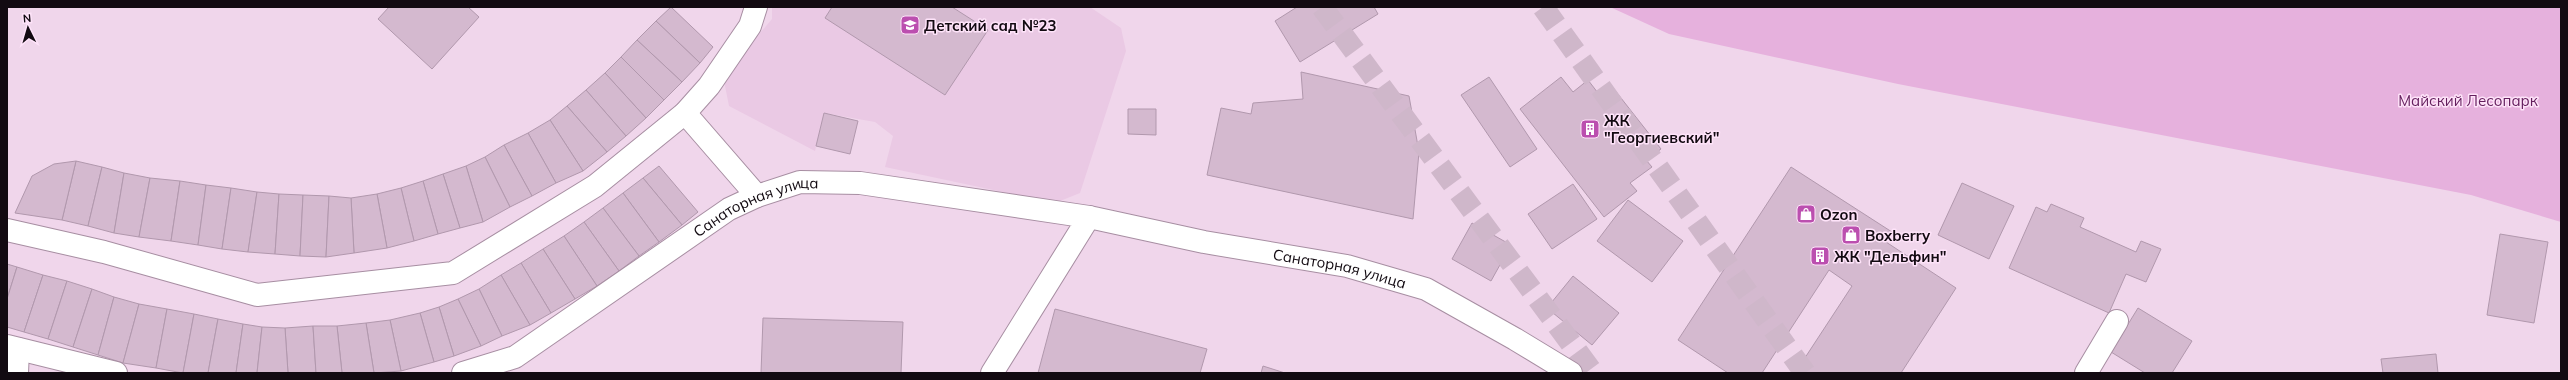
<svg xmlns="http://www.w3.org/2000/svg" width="2568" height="380" viewBox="0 0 2568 380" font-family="Mulish,sans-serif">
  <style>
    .built { fill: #eac9e4 }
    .green { fill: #e6b1dd }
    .building { fill: #d4b9cf; stroke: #b198ad }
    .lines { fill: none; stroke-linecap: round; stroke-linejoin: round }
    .primary-tunnel { stroke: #cfb7ca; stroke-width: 22; stroke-dasharray: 22 11; stroke-linecap: butt }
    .service-casing { stroke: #a78ea2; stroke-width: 24 }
    .minor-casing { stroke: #a78ea2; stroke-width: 24 }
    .tertiary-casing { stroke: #a78ea2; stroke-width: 24 }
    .service { stroke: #fff; stroke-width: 22 }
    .minor { stroke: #fff; stroke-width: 22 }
    .tertiary { stroke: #fff; stroke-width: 22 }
    .labels { text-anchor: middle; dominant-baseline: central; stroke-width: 3; stroke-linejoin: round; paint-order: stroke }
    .poi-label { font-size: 15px; font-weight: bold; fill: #120a11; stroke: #fee3f9; text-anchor: start }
    .park-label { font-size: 15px; fill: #641e5d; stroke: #fee3f9 }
    .street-label { font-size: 15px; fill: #120a11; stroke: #fee3f9 }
  </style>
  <rect width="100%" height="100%" fill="#f0d6eb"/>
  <path class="built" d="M772,7h318l31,21 5,23 -46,142 -25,10 -170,-36 8,-31 -18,-14 -51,-9 -9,38 -86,-45 -6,-30 49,-57z"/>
  <path class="green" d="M1610,7h951v215l-90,-27 -573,-111 -229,-50z"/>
  <g class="building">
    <path d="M389,7h79l11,10 -47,52 -54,-50z"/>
    <path d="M671,7l42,40 -13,16 -44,-42z"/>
    <path d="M832,7h120l36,23 -43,65 -120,-77z"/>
    <path d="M1297,7h77l4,7 -78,48 -25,-41z"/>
    <path d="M656,21l44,42 -18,19 -45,-42z"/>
    <path d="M637,40l45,42 -18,18 -43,-43z"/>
    <path d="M621,57l43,43 -18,18 -41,-45z"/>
    <path d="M1301,72l108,24 10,56 -6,67 -206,-44 14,-67 30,6 2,-11 50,-4z"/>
    <path d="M605,73l41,45 -20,18 -40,-46z"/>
    <path d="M1489,77l48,72 -27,18 -49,-72z"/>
    <path d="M1561,77l12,15 15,-12 10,13 12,-9 51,65 -15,11 6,7 -22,16 7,8 -33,26 -84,-108z"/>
    <path d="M586,90l40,46 -19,16 -40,-46z"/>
    <path d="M567,106l40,46 -24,19 -33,-51z"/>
    <path d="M1128,109h28v26l-28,-1z"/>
    <path d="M824,113l34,8 -8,33 -34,-8z"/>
    <path d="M550,120l33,51 -27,12 -28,-50z"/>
    <path d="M528,133l28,50 -24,13 -28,-51z"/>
    <path d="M504,145l28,51 -22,11 -25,-50z"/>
    <path d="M485,157l25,50 -27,15 -17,-56z"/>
    <path d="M76,161l26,6 -14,59 -26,-6z"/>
    <path d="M76,161l-14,59 -47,-7 17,-37 22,-12z"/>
    <path d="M466,166l17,56 -23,6 -17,-54z"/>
    <path d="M659,166l39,46 -16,13 -39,-47z"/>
    <path d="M102,167l22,6 -10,60 -26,-7z"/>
    <path d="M1791,167l101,65 -6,10 70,46 -55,85h-106l57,-87 -23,-16 -67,103h-34l-50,-33z"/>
    <path d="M124,173l26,5 -11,59 -25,-4z"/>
    <path d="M443,174l17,54 -22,6 -15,-53z"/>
    <path d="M150,178l30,3 -9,60 -32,-4z"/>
    <path d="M643,178l39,47 -23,17 -36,-49z"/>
    <path d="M180,181l26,4 -8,60 -27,-4z"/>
    <path d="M423,181l15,53 -24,7 -13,-53z"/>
    <path d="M1962,183l52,23 -25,53 -51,-24z"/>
    <path d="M1573,184l24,35 -45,30 -24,-35z"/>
    <path d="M206,185l25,3 -9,61 -24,-4z"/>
    <path d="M231,188l26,4 -9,60 -26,-3z"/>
    <path d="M401,188l13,53 -27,7 -10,-54z"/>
    <path d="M257,192l22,2 -4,60 -27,-2z"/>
    <path d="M623,193l36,49 -20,14 -36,-48z"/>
    <path d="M279,194l24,1 -3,61 -25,-2z"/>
    <path d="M377,194l10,54 -33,5 -3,-55z"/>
    <path d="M303,195l26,1 -3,61 -26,-1z"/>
    <path d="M329,196l22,2 3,55 -28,4z"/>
    <path d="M1628,200l55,41 -31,41 -55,-41z"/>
    <path d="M2051,204l33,14 -4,9 56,25 5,-11 20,8 -15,33 -20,-8 -17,39 -100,-45 27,-61 11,5z"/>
    <path d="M603,208l36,48 -20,15 -35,-49z"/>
    <path d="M584,222l35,49 -22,15 -33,-50z"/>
    <path d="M1472,223l39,22 -20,36 -39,-22z"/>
    <path d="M2500,234l48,8 -14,81 -47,-8z"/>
    <path d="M564,236l33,50 -22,13 -32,-50z"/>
    <path d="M543,249l32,50 -24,14 -30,-50z"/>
    <path d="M521,263l30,50 -21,12 -29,-50z"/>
    <path d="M7,264l10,3 -10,32z"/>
    <path d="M17,267l26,8 -19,57 -17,-5v-28z"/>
    <path d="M43,275l24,6 -19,58 -24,-7z"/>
    <path d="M501,275l29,50 -28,11 -23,-47z"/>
    <path d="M1573,276l46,37 -27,32 -45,-37z"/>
    <path d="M67,281l25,8 -19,58 -25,-8z"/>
    <path d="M92,289l22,8 -16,58 -25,-8z"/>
    <path d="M479,289l23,47 -21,10 -23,-47z"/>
    <path d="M114,297l25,7 -16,59 -25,-8z"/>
    <path d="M458,299l23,47 -27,10 -15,-49z"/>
    <path d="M139,304l28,5 -11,59 -33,-5z"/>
    <path d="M439,307l15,49 -20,6 -14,-49z"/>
    <path d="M2138,308l54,33 -20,32h-27l-34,-21z"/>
    <path d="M167,309l27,5 -11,59 -27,-5z"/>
    <path d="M1055,309l152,40 -7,24h-162z"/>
    <path d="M420,313l14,49 -33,9 -11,-51z"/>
    <path d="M194,314l24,5 -10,54h-25z"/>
    <path d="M763,318l140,4 -2,51h-140z"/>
    <path d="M218,319l25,5 -7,49h-28z"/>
    <path d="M390,320l11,51 -27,2 -8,-50z"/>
    <path d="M366,323l8,50h-32l-5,-47z"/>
    <path d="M243,324l19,3 -5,46h-21z"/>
    <path d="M313,326l3,47h-28l-3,-45z"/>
    <path d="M313,326h24l5,47h-26z"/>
    <path d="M262,327l23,1 3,45h-31z"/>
    <path d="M2436,354l2,19h-55l-2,-14z"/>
    <path d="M1263,366l22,7h-24z"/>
  </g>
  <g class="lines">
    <g class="primary-tunnel">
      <path d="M1322,7l271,366"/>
      <path d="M1543,7l262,366"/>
    </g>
    <defs>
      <g id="service">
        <path d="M685,113l72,83"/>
        <path d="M7,230l97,22 153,43 196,-22 142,-87 90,-73 24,-27 41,-60 6,-19"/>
        <path d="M17,373l1,-24"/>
        <path d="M2086,373l31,-52"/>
      </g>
      <g id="minor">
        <path d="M7,346l109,27"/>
        <path id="s1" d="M463,373l52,-16 214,-148 28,-13 43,-14 60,1 229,34 -97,156"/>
      </g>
      <g id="tertiary">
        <path id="s2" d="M1089,217l115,25 143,24 79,23 89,50 56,34"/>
      </g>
    </defs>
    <use href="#service" class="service-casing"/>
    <use href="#minor" class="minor-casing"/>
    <use href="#tertiary" class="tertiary-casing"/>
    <use href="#service" class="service"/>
    <use href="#minor" class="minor"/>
    <use href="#tertiary" class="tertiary"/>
  </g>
  <defs>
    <symbol id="school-square" viewBox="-11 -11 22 22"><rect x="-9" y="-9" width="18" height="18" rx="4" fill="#bb4faf" stroke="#fee3f9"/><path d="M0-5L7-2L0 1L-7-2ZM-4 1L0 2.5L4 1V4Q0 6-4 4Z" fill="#fff"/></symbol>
    <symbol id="building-square" viewBox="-11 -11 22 22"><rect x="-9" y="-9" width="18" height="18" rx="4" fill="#bb4faf" stroke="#fee3f9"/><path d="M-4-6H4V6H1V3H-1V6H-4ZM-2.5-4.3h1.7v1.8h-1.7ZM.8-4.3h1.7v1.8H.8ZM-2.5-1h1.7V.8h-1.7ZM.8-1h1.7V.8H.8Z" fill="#fff"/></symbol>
    <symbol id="shop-square" viewBox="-11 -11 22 22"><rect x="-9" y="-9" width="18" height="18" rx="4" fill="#bb4faf" stroke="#fee3f9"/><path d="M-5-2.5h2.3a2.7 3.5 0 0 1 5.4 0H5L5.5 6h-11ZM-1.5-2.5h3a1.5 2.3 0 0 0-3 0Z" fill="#fff"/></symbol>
  </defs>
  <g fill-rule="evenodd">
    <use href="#school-square" x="899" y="14" width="22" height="22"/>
    <use href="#building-square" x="1579" y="118" width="22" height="22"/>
    <use href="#shop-square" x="1795" y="203" width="22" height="22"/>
    <use href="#shop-square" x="1840" y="224" width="22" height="22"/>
    <use href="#building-square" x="1809" y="245" width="22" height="22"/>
  </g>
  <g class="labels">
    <g class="poi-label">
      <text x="924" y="25">Детский сад №23</text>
      <text x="1604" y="120">ЖК<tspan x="1604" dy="17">"Георгиевский"</tspan></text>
      <text x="1820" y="214">Ozon</text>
      <text x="1865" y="235">Boxberry</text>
      <text x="1834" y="256">ЖК "Дельфин"</text>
    </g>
    <g class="park-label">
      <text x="2468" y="100">Майский Лесопарк</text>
    </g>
    <g class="street-label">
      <text stroke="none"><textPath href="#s1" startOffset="341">Санаторная улица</textPath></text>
      <text stroke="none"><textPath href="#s2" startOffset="256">Санаторная улица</textPath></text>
    </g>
  </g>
  <rect width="2568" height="380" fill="none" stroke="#120a11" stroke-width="16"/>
  <g transform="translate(28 28) rotate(355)" stroke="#fee3f9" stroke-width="3" paint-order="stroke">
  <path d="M0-3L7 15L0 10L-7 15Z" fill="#120a11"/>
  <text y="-6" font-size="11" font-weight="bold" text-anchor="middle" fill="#120a11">N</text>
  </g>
</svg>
